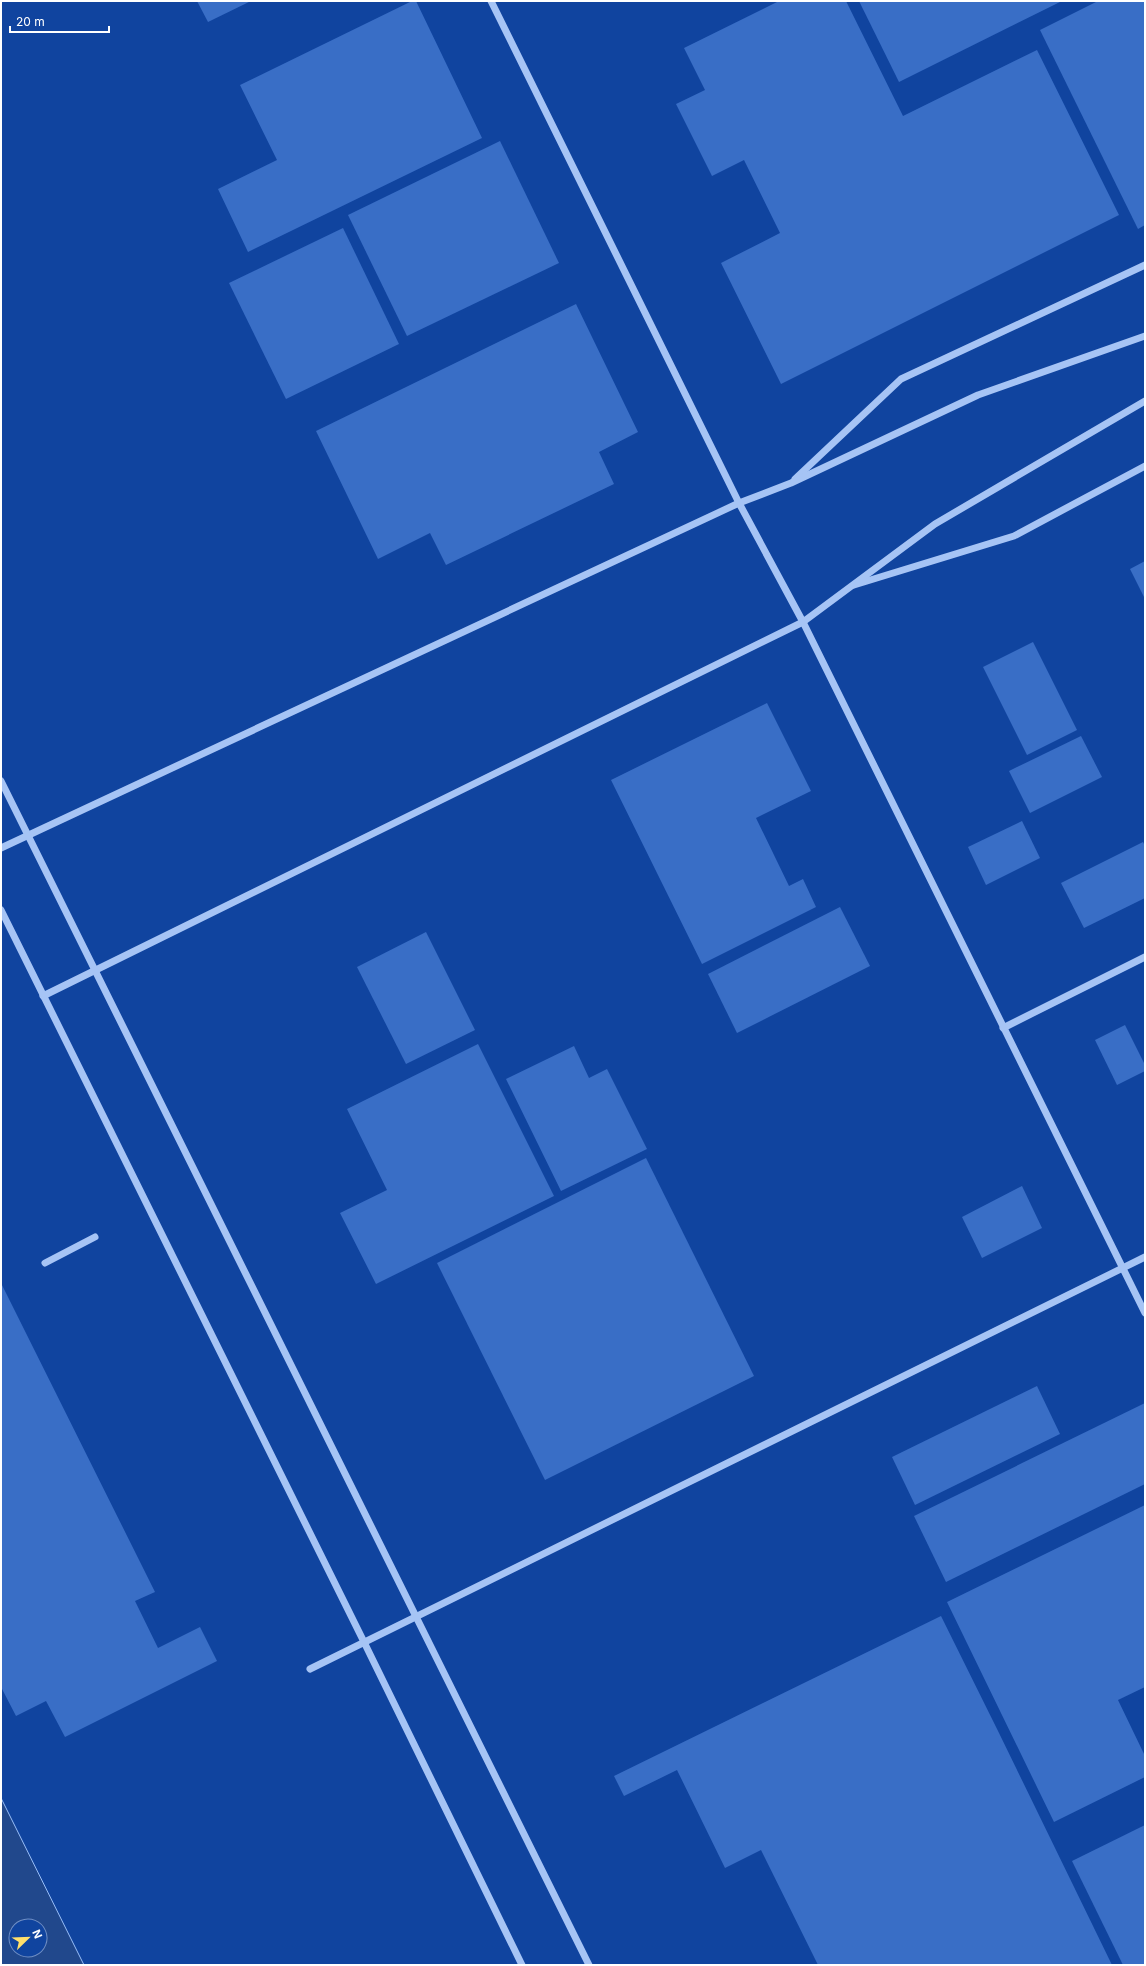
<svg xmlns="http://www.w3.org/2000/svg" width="1146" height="1966" viewBox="0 0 1146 1966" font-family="Inter,sans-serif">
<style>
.water{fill:#21488c;stroke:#98bef9;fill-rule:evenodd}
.building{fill:#396ec6}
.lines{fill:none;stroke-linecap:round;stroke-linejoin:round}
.minor{stroke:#a6c4f5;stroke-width:7}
</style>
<rect width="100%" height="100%" fill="#10449f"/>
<path class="water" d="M1,1798L84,1965H1ZM16,1926H40V1950H16Z"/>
<g class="building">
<path d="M197,1H251L208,22Z"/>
<path d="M412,1H416L482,138L248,252L218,189L277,160L240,85Z"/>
<path d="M779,1H846L903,116L1037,50L1119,215L781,384L721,263L780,233L744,160L712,176L676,104L705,90L684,48Z"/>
<path d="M859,1H1062L899,82Z"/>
<path d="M1098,1H1145V225L1138,229L1040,30Z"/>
<path d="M500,141L559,263L407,336L348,215Z"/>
<path d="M343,228L399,344L286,399L229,283Z"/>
<path d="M576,304L638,432L599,452L614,484L446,565L430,533L378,559L316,431Z"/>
<path d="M1145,561V599L1130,569Z"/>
<path d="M1033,642L1077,730L1027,755L983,667Z"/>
<path d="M767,703L811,791L756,818L789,886L803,879L816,907L702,964L611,780Z"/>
<path d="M1081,736L1102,777L1030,813L1009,771Z"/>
<path d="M1022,821L1040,858L986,885L968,847Z"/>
<path d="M1143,842L1145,846V898L1084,928L1061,883Z"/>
<path d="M840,907L870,966L737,1033L708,974Z"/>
<path d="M426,932L475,1030L406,1064L357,967Z"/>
<path d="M1125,1025L1145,1065V1071L1117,1085L1095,1040Z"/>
<path d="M478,1044L554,1196L376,1284L340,1213L387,1190L347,1109Z"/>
<path d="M574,1046L589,1078L607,1069L647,1149L561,1191L506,1079Z"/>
<path d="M646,1158L754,1376L545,1480L437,1263Z"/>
<path d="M1022,1186L1042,1228L982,1258L962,1217Z"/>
<path d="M1,1283L155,1592L135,1601L158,1648L200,1627L217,1661L65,1737L46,1701L16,1716L1,1687Z"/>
<path d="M1037,1386L1060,1434L915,1505L892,1457Z"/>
<path d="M1145,1403V1484L946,1582L914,1516Z"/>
<path d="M1145,1505V1687L1118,1700L1145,1756V1777L1054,1822L947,1602Z"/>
<path d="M941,1616L999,1733L1112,1965H818L761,1850L725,1868L677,1770L624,1796L614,1776Z"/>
<path d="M1145,1825V1965H1123L1072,1861Z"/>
</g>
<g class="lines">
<g class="minor">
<path d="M491,1L739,503L803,622L1145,1313"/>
<path d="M795,479L901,379L1145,265"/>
<path d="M854,585L1014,536L1145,466"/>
<path d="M1,781L589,1965"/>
<path d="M1,848L739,503L791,483L978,395L1145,336"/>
<path d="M1,910L364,1642L522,1965"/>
<path d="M43,996L803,622L935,524L1145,401"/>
<path d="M1003,1028L1145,957"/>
<path d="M45,1263L95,1237"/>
<path d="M310,1669L1145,1257"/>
</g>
</g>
<rect width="1146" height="1966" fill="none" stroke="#ffffff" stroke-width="4"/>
<g transform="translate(28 1938) rotate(67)"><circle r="19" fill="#10449f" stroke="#708fc5"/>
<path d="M0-3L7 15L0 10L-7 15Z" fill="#ffdf6b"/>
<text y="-6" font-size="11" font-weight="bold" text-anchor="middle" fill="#ffffff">N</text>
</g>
<path d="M10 26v6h99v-6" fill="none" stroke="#ffffff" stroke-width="2"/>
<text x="16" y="26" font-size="12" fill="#ffffff" stroke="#10449f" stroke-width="3" paint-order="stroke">20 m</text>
</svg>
